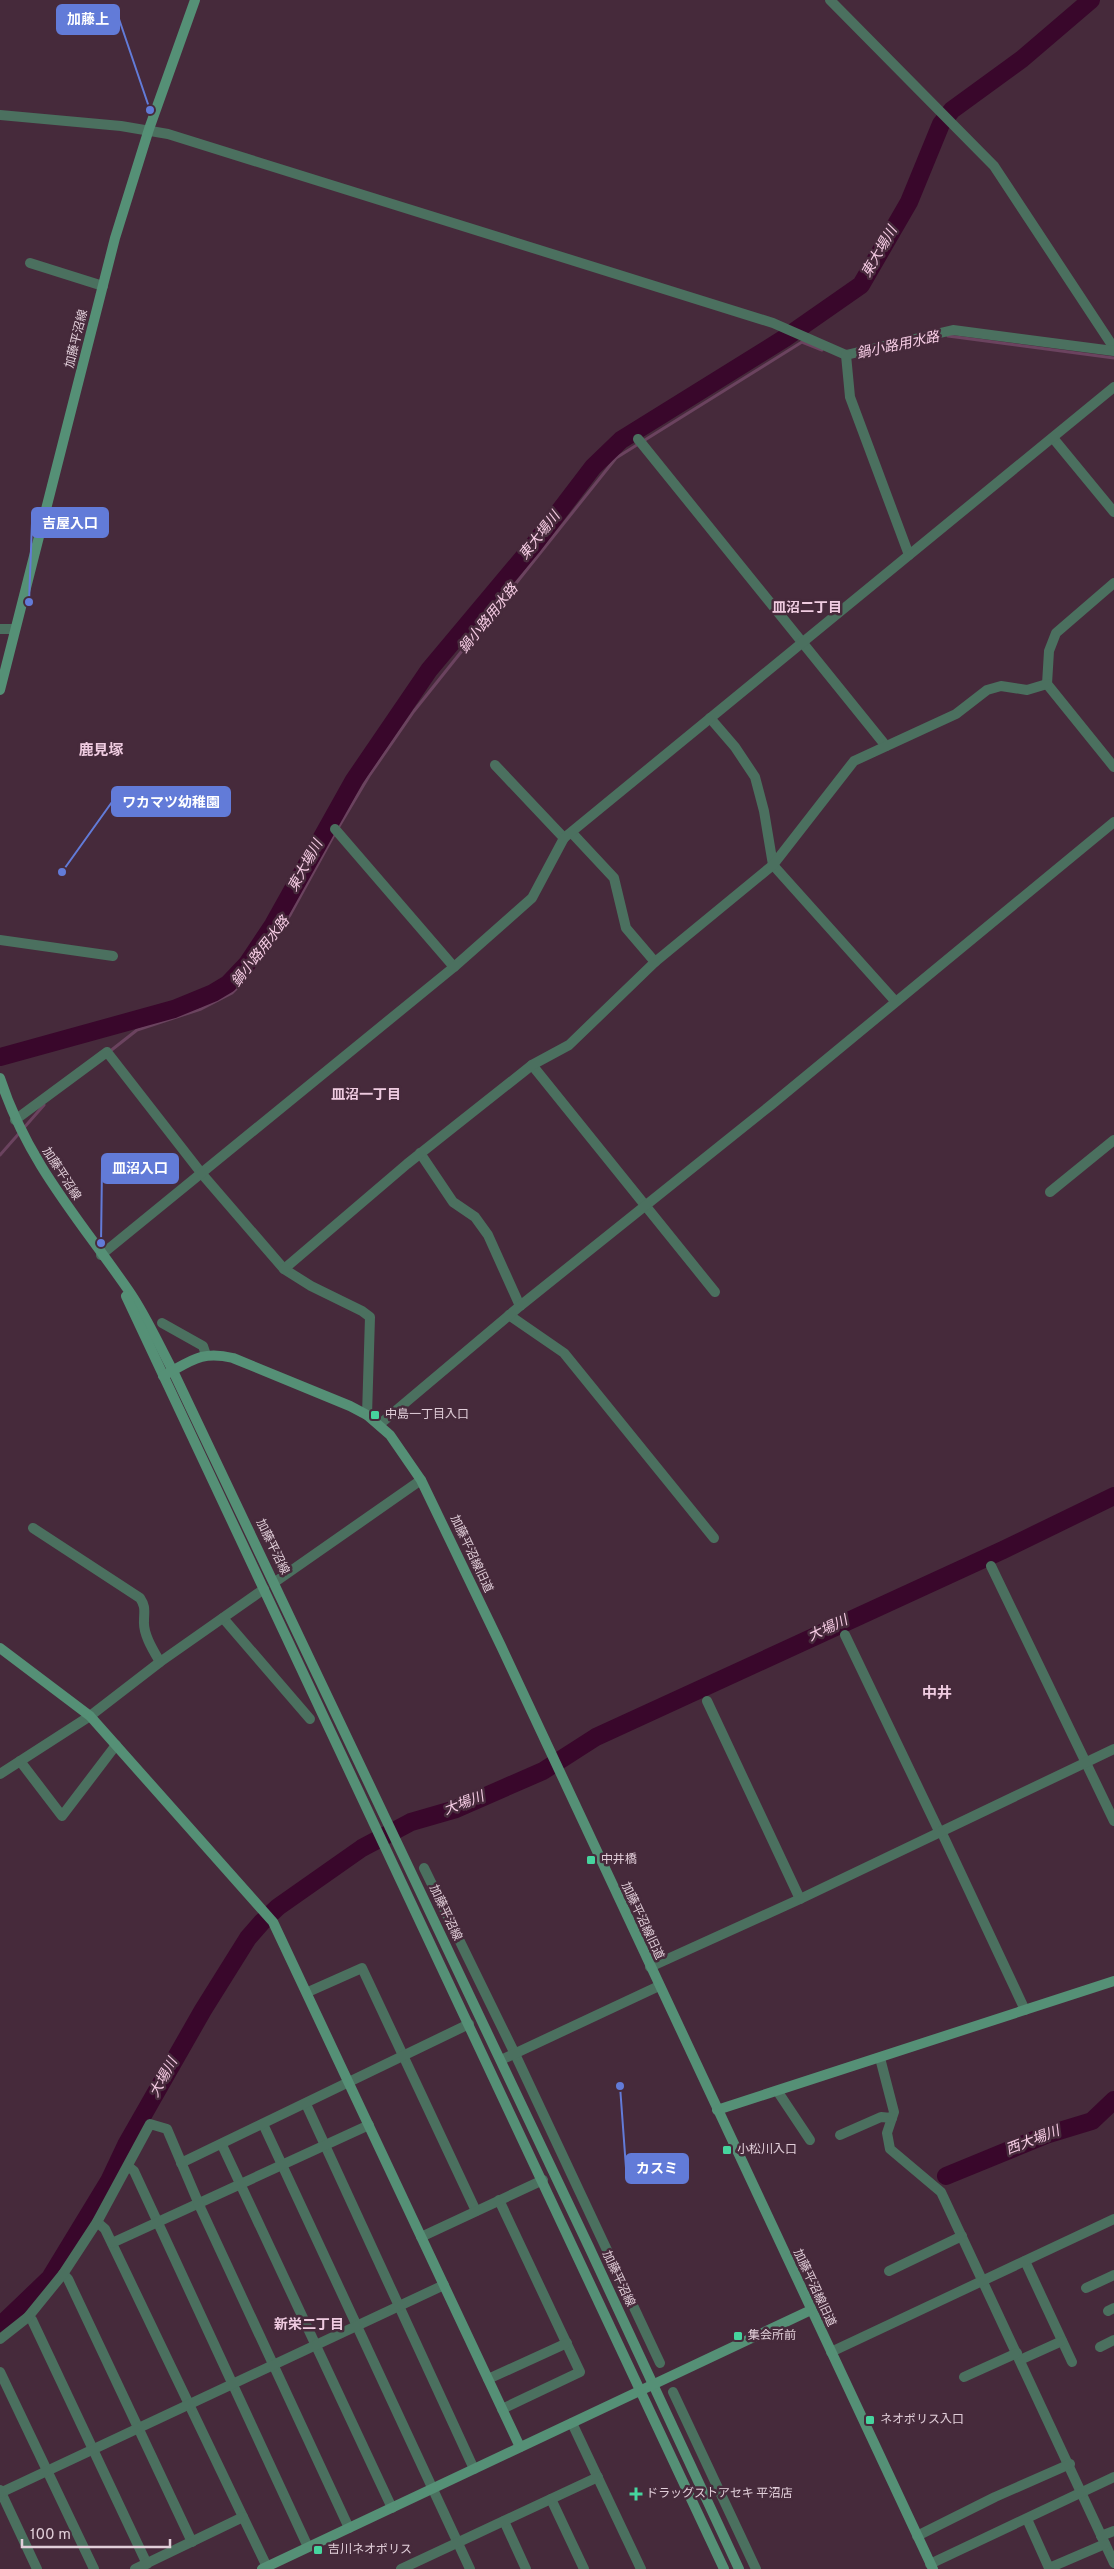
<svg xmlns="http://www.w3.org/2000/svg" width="1114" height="2569" viewBox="0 0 1114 2569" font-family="Overpass,'Noto Sans JP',sans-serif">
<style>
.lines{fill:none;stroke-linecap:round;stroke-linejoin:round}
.stream{stroke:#6b435f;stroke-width:3}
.river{stroke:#39072b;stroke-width:18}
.street{stroke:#4b705f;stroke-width:10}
.secondary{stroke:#559076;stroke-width:10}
.poi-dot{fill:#46d49e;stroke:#462a3b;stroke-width:2}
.labels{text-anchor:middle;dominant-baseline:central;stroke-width:5;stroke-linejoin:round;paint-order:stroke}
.street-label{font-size:12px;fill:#e1ced9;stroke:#462a3b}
.poi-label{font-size:12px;fill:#e1ced9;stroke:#462a3b;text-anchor:start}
.water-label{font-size:14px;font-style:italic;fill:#f6cce4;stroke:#462a3b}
.neighbourhood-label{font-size:14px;font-weight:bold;fill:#efcbe0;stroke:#462a3b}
.quarter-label{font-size:15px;font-weight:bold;fill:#efcbe0;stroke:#462a3b}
.leader{fill:none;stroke:#627bd8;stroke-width:2}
.callout-dot{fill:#627bd8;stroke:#462a3b;stroke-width:2}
.callout{fill:#627bd8;stroke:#627bd8;stroke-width:2}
.callout-label{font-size:14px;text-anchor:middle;font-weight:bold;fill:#fff}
</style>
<rect width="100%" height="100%" fill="#462a3b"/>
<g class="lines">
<g class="stream">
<path d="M948,336L1114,358"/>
<path d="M338,828L369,776L414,711L616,458L802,342L822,350"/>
<path d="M109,1052L137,1030L201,1009L232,993L239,986L290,915L335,833"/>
<path d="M0,1155L44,1105"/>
</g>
<g class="river">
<path d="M0,1057L174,1009L213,993L228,984L247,964L273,925L354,780L429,670L532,547L593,467L621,440L785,338L861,285L909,202L941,124L952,110L1022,59L1091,0"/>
<path d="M946,2176L1046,2135L1092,2121L1114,2100"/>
<path d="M0,2326L50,2278L109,2181L126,2145L203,2010L248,1938L262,1922L278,1907L362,1848L411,1822L456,1809L543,1771L596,1737L1003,1550L1114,1496"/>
</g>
<g class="street">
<path d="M830,0L994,166L1114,348"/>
<path d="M0,115L121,126L168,134L773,323L846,355L953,330L1114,351"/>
<path d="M30,263L103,286"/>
<path d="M846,355L850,397L909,555"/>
<path d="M1053,438L1114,512"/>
<path d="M638,439L886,746"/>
<path d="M1114,583L1056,633L1049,651L1047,684L1114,767"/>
<path d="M0,629H15"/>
<path d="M710,718L735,747L755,777L764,811L773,865L895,1001"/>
<path d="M495,765L564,838"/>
<path d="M335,829L454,967"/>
<path d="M572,833L614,878L626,928L655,962"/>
<path d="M0,940L113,956"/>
<path d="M532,1065L715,1292"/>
<path d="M15,1120L107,1052L202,1174L284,1269L311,1286L362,1311L370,1317L367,1415"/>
<path d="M420,1153L453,1202L475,1217L488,1235L520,1306"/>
<path d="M1050,1192L1114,1140"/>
<path d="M101,1255L454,967L532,898L564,838L1114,387"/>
<path d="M284,1269L407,1164L532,1065L569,1045L655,962L773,865L854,761L956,714L987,690L1001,686L1027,690L1047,684"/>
<path d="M509,1315L564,1353L714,1538"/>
<path d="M162,1323L203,1346L206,1355"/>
<path d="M380,1424L520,1306L771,1105L1114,822"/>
<path d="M33,1528L140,1598C146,1607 144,1611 144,1621C143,1634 153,1650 160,1662"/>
<path d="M991,1566L1114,1821"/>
<path d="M275,1582L421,1480"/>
<path d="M223,1618L310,1719"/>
<path d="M845,1635L939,1831"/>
<path d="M707,1701L800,1899"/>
<path d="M20,1761L62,1816L116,1745"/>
<path d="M0,1774L90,1716L160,1662L264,1589"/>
<path d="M941,1831L1025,2010"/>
<path d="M424,1868L515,2054L660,2363"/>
<path d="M650,1967L800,1899L1114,1749"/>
<path d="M308,1992L362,1968L476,2211"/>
<path d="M880,2058L894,2112L887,2133L890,2149L941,2192L1114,2563"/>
<path d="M501,2060L659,1986"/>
<path d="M778,2092L810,2140"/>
<path d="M306,2104L474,2469"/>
<path d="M263,2124L470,2569"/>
<path d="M840,2135L881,2117L892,2118"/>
<path d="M222,2145L392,2508"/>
<path d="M181,2163L469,2024"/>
<path d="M128,2166L134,2171L308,2547"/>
<path d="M499,2200L580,2372L502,2409"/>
<path d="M97,2222L105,2229L268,2569"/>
<path d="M421,2237L543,2180"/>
<path d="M112,2243L369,2125"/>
<path d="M1025,2261L1072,2362"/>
<path d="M889,2271L962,2236"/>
<path d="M63,2274L68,2279L192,2542"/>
<path d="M1086,2288L1114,2275"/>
<path d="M1108,2311L1114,2308"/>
<path d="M28,2317L32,2320L147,2564"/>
<path d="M0,2339L28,2317L63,2274L97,2222L150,2124L167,2129L201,2209L349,2528"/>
<path d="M1100,2347L1114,2340"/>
<path d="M831,2352L1114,2219"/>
<path d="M1020,2360L1062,2341"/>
<path d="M0,2372L94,2569"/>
<path d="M964,2377L1017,2353"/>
<path d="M488,2379L567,2343"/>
<path d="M673,2392L756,2569"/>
<path d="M572,2423L641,2569"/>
<path d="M0,2490L37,2569"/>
<path d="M0,2493L444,2285"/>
<path d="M551,2499L584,2569"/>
<path d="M1027,2519L1049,2568L1105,2544"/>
<path d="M504,2521L526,2569"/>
<path d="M917,2536L995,2497L1070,2464"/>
<path d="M1101,2536L1114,2531"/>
<path d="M930,2564L1114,2477"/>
<path d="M135,2569L243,2517"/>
<path d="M401,2569L598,2477"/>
</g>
<g class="secondary">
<path d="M0,690L115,238L149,129L195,0"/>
<path d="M0,1078C28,1164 81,1221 131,1294C147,1318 159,1345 173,1371L589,2247L739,2569"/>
<path d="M126,1296L724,2569"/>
<path d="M163,1376C191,1361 201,1350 233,1358L350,1406L367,1415L390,1435L421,1480L501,1646L933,2569"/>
<path d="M0,1648L90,1716L273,1922L520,2447"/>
<path d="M717,2110L1114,1981"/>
<path d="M262,2569L811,2310"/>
</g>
</g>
<g class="poi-dot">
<rect x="370" y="1410" width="10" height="10" rx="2.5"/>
<rect x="586" y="1855" width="10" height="10" rx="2.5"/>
<rect x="722" y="2145" width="10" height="10" rx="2.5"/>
<rect x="733" y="2331" width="10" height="10" rx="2.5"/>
<rect x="865" y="2415" width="10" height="10" rx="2.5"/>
<path d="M633.5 2486.5h5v5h5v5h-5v5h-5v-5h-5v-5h5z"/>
<rect x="313" y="2545" width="10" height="10" rx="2.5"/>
</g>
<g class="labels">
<g class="street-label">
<text transform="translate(77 339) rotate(-76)">加藤平沼線</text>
<text transform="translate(61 1174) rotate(57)">加藤平沼線</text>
<text transform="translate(272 1547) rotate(64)">加藤平沼線</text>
<text transform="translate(471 1554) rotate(65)">加藤平沼線旧道</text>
<text transform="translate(445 1913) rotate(65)">加藤平沼線</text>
<text transform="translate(642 1921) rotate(65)">加藤平沼線旧道</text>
<text transform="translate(618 2279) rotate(65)">加藤平沼線</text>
<text transform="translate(814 2288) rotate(65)">加藤平沼線旧道</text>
</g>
<g class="poi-label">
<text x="385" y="1415">中島一丁目入口</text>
<text x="601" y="1860">中井橋</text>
<text x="737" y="2150">小松川入口</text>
<text x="748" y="2336">集会所前</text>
<text x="880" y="2420">ネオポリス入口</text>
<text x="646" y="2494">ドラッグストアセキ 平沼店</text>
<text x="328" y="2550">吉川ネオポリス</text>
</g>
<g class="water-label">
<text transform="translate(880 252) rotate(-60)">東大場川</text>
<text transform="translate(898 346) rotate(-12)">鍋小路用水路</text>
<text transform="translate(540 536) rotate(-52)">東大場川</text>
<text transform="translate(489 619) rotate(-51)">鍋小路用水路</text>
<text transform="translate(306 866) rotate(-61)">東大場川</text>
<text transform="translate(261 952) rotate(-52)">鍋小路用水路</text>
<text transform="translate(828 1629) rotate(-25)">大場川</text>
<text transform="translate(464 1804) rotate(-21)">大場川</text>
<text transform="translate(164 2078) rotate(-61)">大場川</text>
<text transform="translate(1033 2141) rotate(-21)">西大場川</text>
</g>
<g class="neighbourhood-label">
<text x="807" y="608">皿沼二丁目</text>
<text x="366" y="1095">皿沼一丁目</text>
<text x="309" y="2325">新栄二丁目</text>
</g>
<g class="quarter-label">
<text x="101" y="751">鹿見塚</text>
<text x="937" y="1694">中井</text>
</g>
</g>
<path class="leader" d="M150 110L119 19M29 602L32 523M62 872L112 802M101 1243L102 1168M620 2086L626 2168"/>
<g class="callout-dot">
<circle cx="150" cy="110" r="5"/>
<circle cx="29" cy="602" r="5"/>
<circle cx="62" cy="872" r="5"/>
<circle cx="101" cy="1243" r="5"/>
<circle cx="620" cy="2086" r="5"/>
</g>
<g class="callout">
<rect x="57" y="5" width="62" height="29" rx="5"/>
<rect x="32" y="508" width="76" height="29" rx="5"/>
<rect x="112" y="787" width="118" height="29" rx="5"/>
<rect x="102" y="1154" width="76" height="29" rx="5"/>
<rect x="626" y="2154" width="62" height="29" rx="5"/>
</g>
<g class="callout-label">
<text x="88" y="24">加藤上</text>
<text x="70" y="528">吉屋入口</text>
<text x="171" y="807">ワカマツ幼稚園</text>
<text x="140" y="1173">皿沼入口</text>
<text x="657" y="2173">カスミ</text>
</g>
<path d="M22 2539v8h148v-8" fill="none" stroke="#e1ced9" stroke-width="2.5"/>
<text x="30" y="2539" font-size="15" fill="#e1ced9" stroke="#462a3b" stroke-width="4" paint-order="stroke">100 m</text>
</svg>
